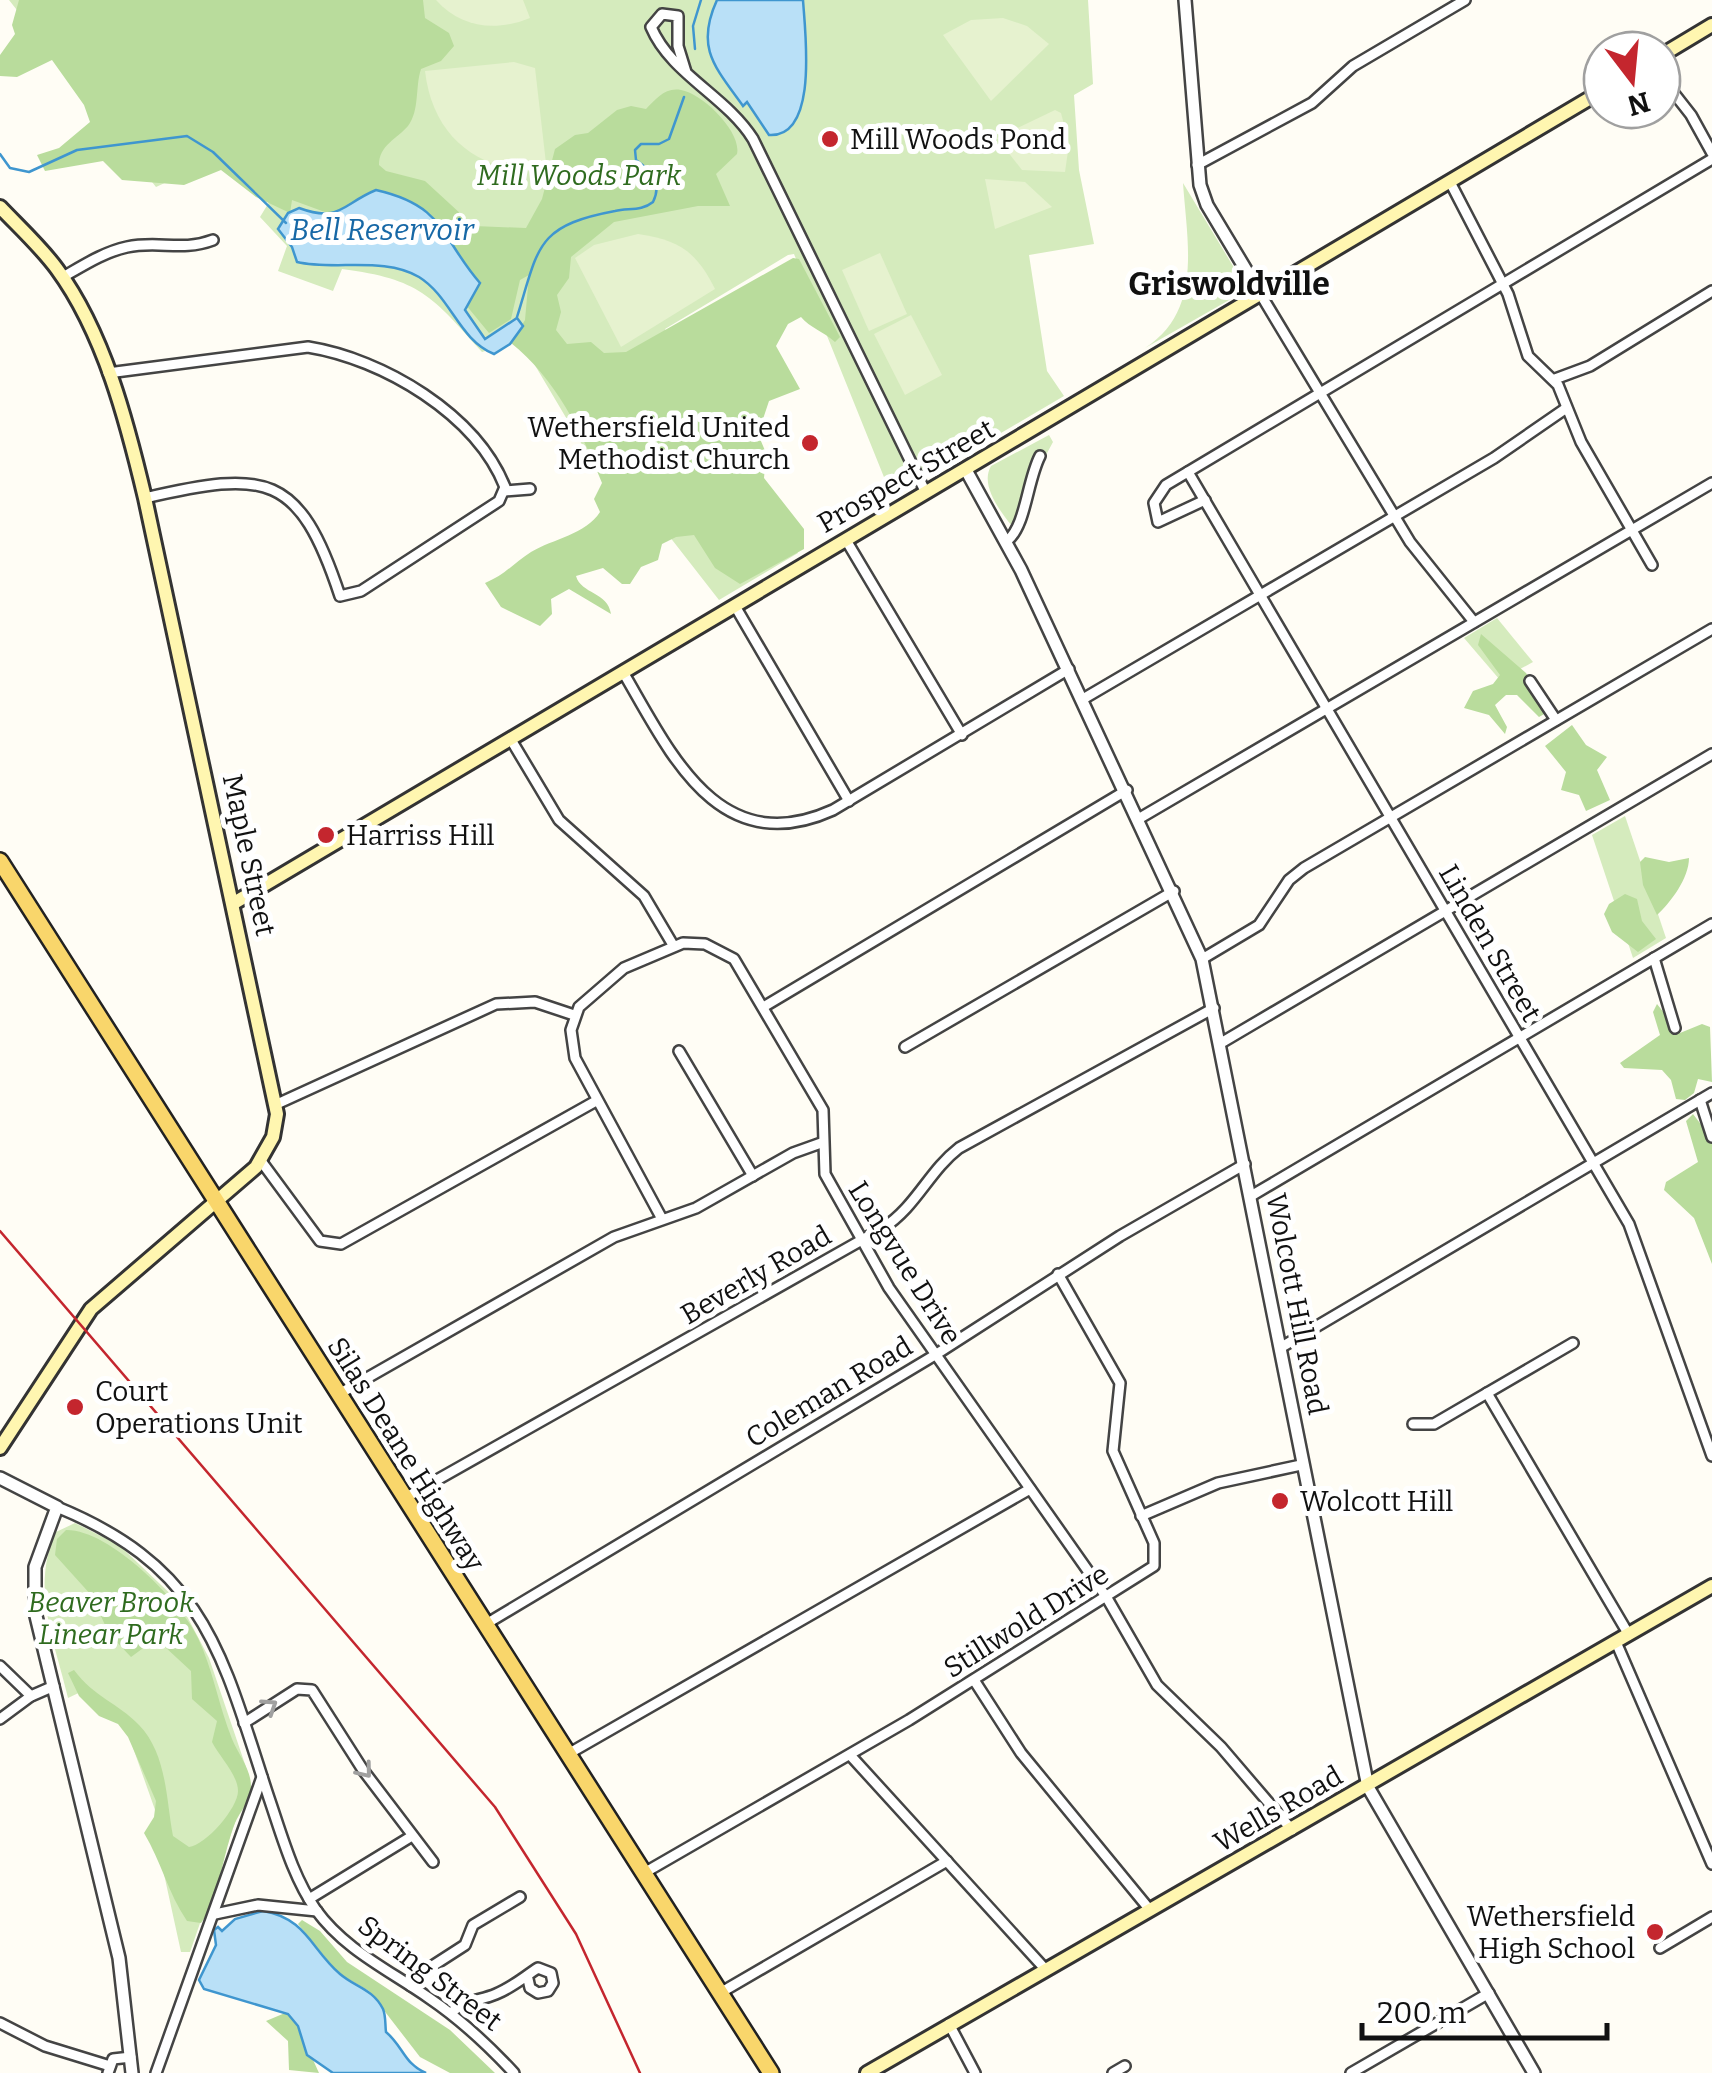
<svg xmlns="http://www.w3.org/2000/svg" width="1712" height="2073" viewBox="0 0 1712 2073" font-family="Bitter,serif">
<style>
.green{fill:#d5ebbd}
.forest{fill:#b9dc9c}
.pitch{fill:#e6f2cf}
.water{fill:#b9e0f7;stroke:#3f96cf;stroke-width:2.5}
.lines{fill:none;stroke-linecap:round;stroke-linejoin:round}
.stream{stroke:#3f96cf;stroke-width:2.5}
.minor-casing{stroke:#444;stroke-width:14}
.tertiary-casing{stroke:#444;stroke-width:16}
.secondary-casing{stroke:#333;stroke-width:18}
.primary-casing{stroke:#222;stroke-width:20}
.minor{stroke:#fff;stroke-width:9}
.tertiary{stroke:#fff;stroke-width:11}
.secondary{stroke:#fff6b0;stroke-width:12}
.primary{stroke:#f9d66b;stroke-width:15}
.rail{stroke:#c4262e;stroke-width:2.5}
.oneway{stroke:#a0a0a0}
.poi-dot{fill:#c4262e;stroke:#fff;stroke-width:4}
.labels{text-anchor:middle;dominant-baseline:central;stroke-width:10;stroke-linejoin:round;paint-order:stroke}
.poi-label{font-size:28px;fill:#111;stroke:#fff;text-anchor:start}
.park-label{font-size:28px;font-style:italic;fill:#2f6b1f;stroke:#fff}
.street-label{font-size:28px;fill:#111;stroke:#fff}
.water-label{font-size:30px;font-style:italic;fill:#1768a6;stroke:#fff}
.quarter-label{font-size:32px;font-weight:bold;fill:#111;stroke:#fff}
</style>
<rect width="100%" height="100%" fill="#fffdf5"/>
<g class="green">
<path d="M9,0H1088L1093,84L1074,95L1079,170L1094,244L1029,255L1047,371L1064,396L892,497L794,254L788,255L665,329L798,553L719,600L634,491L616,502L520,340L482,352C432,296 420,279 342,269L333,291L278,271L287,246L260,217L279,186L225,155L156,187Z"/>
<path d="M1183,183L1239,276L1242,289L1238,295L1145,348C1203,311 1187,242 1183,183Z"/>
<path d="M1049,435L1053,442L1046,455L1039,453L1035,458L1018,521L1012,526C999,510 980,485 991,466Z"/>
<path d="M1497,618L1533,662L1500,680L1464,638Z"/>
<path d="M1625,816L1666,938L1633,958L1592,835Z"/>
<path d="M75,1523L119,1545L180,1603L209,1658L250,1779L190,1952H181L157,1842L165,1838L120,1711L89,1688L68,1698C55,1642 30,1588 56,1532Z"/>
</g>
<g class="forest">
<path d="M19,0H423L425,18L449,33L454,46L441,61L421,69C415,87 420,110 408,126C397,139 379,145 379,165L386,171L425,181L474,226L526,228L542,199L555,149L575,135L588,133L617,110L631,106L646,109C656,99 665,87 681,90C702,93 742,132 737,154L716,174L730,206H698L614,222L571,257L569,278L557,295L561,312L556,330L567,344L591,342L604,353L626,352L793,258L799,259L840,337L835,342C823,331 810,328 801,317L788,324L776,346L800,389L769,401L758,434L766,453L764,478L804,529V549L740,584L715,568L694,535L676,537L662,544L658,560L641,567L630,584H622L603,568L576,576C581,594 608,592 611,614L569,589L551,599L552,614L540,626L501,607L485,583C505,575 515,562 531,552C553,539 586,534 600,512L594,499L602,483C582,432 555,378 511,343L525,320L529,275L520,280L511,319L489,333L373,192L347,211L333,215L292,200L290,213L256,197L221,170L184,185L122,180L103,161L45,171L37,155L59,148L90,122L84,105L52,60L17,77L0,76V55L15,34L12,25Z"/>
<path d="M1481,634L1526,673L1551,710L1539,717L1517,695H1506L1495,705L1507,727L1505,734L1489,715L1464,708L1473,691L1493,684L1500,675L1478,645Z"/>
<path d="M1572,725L1586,745L1607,757L1597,770L1610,800L1586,811L1579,795L1561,790L1566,772L1545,746Z"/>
<path d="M1645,857L1669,862L1689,858C1689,878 1671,902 1657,915L1643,885L1640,862Z"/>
<path d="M1625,894L1637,899L1642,921L1656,939L1638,952L1612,932L1604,914L1609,904Z"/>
<path d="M1657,1004L1680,1033L1702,1024L1710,1027L1712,1082L1698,1079L1694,1093L1685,1100L1676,1099L1671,1080L1662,1070L1624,1068L1620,1063L1660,1035L1653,1012Z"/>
<path d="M1693,1114L1712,1139V1264L1694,1218L1664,1190L1666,1182L1698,1162L1686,1121Z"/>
<path d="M66,1530C109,1529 181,1601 198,1638C213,1670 219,1707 232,1739C239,1756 252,1770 251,1789C250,1802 240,1811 235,1823C224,1850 217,1904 201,1923L187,1921C168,1893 161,1861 144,1833L154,1817L156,1801L128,1737L118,1724L99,1716L79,1696L68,1673L74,1670C94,1697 118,1703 139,1725C167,1754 166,1799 173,1836L189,1847C206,1845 238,1808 238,1791C238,1775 219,1756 212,1742L217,1721L192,1699L191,1671L164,1646H146L131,1657L109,1634L92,1596L55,1555L57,1539Z"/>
<path d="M302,1920L320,1931L347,1962L450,2030L495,2073H450L420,2057L369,1991L338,1973L298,1924Z"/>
<path d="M285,2013L295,2020L319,2073L289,2070L288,2041L266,2021Z"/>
</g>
<g class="pitch">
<path d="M436,0H523L530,18C496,32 461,28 436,0Z"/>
<path d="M1003,18L1027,26L1049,44L991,101L943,35L971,20Z"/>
<path d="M514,62L535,68L547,172C480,173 433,139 425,71Z"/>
<path d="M1055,110L1061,113L1069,144L1065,172L1022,170L997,138Z"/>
<path d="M985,179L1025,182L1052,207L995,229Z"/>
<path d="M638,234C679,240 696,251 715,289L621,347L575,258L594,245Z"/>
<path d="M880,253L907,314L869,331L842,270Z"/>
<path d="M911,315L942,375L905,395L874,334Z"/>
</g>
<g class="water">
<path d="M717,0H803C805,32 819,138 769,135L747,102L743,106C715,67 695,48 717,0Z"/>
<path d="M376,190C446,206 440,237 480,283L465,310L485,339L517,318L523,326L510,344L494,354C459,340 451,297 419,277C384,256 334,271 297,262L292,247L278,229L288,213L299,208C340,223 342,204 376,190Z"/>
<path d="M263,1911C306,1918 311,1949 340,1974C355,1987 373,1989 383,2009C386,2016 385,2025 386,2032C403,2046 404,2064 426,2073H333L307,2055L298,2026L288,2014L204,1989L199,1980L216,1945L214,1930L218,1927L222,1931L235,1919Z"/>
</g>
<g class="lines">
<g class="stream">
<path d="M695,49L693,26L701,0"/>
<path d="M0,154L10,168L29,172L77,150L187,136L213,152L286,223"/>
<path d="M517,317C539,247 535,226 615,211C629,208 642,211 653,202C663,182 650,170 636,160L635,150L641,144H659L669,139L684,97"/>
</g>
<defs>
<g id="minor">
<path d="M686,72L678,46V16L662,14L651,27C671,74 726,96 753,139L926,493"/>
<path d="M1662,78L1691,115L1712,153"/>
<path d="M1197,165L1312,103L1353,66L1465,0"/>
<path d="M1450,182L1508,294L1528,356L1558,385L1581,442L1652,565"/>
<path d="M63,277C84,265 104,252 127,247C159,240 181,252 213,240"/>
<path d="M1261,295L1410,542L1474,622"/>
<path d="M108,373L308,347C383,359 476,414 505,487L499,501L361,591L340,596C299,472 266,470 145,498"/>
<path d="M1555,379L1590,366L1712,291"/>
<path d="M1188,472L1629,1224L1712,1456"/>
<path d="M505,491L530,489"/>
<path d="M1205,500L1158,522L1154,503L1166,485L1712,159"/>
<path d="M846,540L962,735"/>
<path d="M1007,541C1026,526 1027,481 1040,456"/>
<path d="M735,606L849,801"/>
<path d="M623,672C670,752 718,862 833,810L1069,669"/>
<path d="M1530,681L1556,720"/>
<path d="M1083,699L1494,458L1565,409"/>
<path d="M510,738L559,820L644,896L673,945"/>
<path d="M1140,818L1712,483"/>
<path d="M1654,958L1675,1028"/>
<path d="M1202,959L1259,925L1289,880L1304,868L1712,629"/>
<path d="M765,1006L1127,790"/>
<path d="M1221,1043L1712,754"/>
<path d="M905,1047L1174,891"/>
<path d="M679,1051L753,1176"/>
<path d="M1700,1100L1712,1137"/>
<path d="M277,1104L496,1004L535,1002L574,1015"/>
<path d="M261,1161L320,1241L341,1244L596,1101"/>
<path d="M1251,1196L1712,924"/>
<path d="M662,1219L575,1058L571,1030L579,1007L624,968L683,943L705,944L734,959L823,1110L825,1174L889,1288L1107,1598L1157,1685L1221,1747L1292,1830"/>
<path d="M1280,1348L1712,1093"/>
<path d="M1487,1393L1629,1635"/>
<path d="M339,1394L614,1237L696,1208L793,1153L821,1143"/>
<path d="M1413,1424H1434L1573,1343"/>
<path d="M405,1498L883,1228C916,1207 929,1171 959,1148L1214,1008"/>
<path d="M57,1507C208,1569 222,1656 269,1798C282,1836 293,1877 316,1910C345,1950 389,1970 429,1998C460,2019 488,2045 514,2073"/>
<path d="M1141,1516L1218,1483L1301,1465"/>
<path d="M486,1624L935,1355L1120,1236L1245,1164"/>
<path d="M1616,1642L1712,1864"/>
<path d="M0,1666L31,1696"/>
<path d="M974,1680L1021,1753L1150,1910"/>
<path d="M0,1719L31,1696L54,1686"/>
<path d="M244,1723L297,1689L312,1690L363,1770L433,1862"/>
<path d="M568,1754L1030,1489"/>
<path d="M850,1755L1046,1970"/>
<path d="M644,1873L909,1720L1154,1566V1543L1113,1451L1120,1383L1058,1274"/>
<path d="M309,1899L412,1836"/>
<path d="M215,1914L258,1905L317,1911"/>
<path d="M1660,1948L1712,1917"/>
<path d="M411,1986L420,1974L465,1945L473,1925L520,1897"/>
<path d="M720,1993L947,1861"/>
<path d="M451,2013C464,2000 480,2001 496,1994C513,1987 524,1977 538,1968L551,1973L553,1983L548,1991L538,1993L530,1988L528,1979"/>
<path d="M0,2023L45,2046L110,2066"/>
<path d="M949,2024L975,2073"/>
<path d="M108,2073L113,2059L131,2057"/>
<path d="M156,2073L262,1777"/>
<path d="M1113,2073L1125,2066"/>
<path d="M1351,2073L1489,1993"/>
</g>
<g id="tertiary">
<path d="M1185,0L1200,185L1207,205L1261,295"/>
<path d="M966,470L1021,570L1202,959L1368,1787L1534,2073"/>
<path d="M0,1478L57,1507L35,1567V1612L119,1958L132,2073"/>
</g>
<g id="secondary">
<path d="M1662,55L1712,25"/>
<path d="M0,207C19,227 41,247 57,269C104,333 127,422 145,498L277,1114L273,1137L256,1167L91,1309L0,1448"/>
<path d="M234,903L1602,91"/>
<path d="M867,2073L1712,1586"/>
</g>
<path id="primary" d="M0,861L771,2073"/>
</defs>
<use href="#minor" class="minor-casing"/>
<use href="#tertiary" class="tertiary-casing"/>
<use href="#secondary" class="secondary-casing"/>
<use href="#primary" class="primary-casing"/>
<use href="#minor" class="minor"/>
<use href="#tertiary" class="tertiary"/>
<use href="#secondary" class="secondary"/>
<use href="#primary" class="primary"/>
<path class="rail" d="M0,1231L495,1807L576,1934L640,2073"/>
</g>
<defs><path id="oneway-chevron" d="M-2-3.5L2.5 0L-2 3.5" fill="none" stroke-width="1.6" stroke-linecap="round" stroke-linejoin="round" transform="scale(2.5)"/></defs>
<g class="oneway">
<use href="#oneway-chevron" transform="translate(270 1706) rotate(-33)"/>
<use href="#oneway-chevron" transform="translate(365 1771) rotate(51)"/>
</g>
<g class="poi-dot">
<circle cx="830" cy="139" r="10"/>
<circle cx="810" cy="443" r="10"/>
<circle cx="326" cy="835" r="10"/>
<circle cx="75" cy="1407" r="10"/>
<circle cx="1280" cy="1501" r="10"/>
<circle cx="1655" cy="1932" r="10"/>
</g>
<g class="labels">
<g class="poi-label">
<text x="850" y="139">Mill Woods Pond</text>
<text x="790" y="427" text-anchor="end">Wethersfield United<tspan x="790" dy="32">Methodist Church</tspan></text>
<text x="346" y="835">Harriss Hill</text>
<text x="95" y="1391">Court<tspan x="95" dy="32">Operations Unit</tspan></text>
<text x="1300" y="1501">Wolcott Hill</text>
<text x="1635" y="1916" text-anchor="end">Wethersfield<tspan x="1635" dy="32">High School</tspan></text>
</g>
<g class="park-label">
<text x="579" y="175">Mill Woods Park</text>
<text x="111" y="1602">Beaver Brook<tspan x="111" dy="32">Linear Park</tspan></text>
</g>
<g class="street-label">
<text transform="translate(906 476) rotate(-30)">Prospect Street</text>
<text transform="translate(249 855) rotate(78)">Maple Street</text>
<text transform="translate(1490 943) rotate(60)">Linden Street</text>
<text transform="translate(905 1263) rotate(58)">Longvue Drive</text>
<text transform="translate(756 1275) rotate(-30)">Beverly Road</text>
<text transform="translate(1297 1304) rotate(79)">Wolcott Hill Road</text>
<text transform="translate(829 1392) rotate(-31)">Coleman Road</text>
<text transform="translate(406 1454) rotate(58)">Silas Deane Highway</text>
<text transform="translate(1026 1621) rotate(-32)">Stillwold Drive</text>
<text transform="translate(1278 1809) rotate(-30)">Wells Road</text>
<text transform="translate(430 1973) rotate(37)">Spring Street</text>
</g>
<g class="water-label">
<text x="382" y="230">Bell Reservoir</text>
</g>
<g class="quarter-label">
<text x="1229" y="284">Griswoldville</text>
</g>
</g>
<g transform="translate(1632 80) rotate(164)"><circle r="48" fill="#ffffff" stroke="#a0a0a0" stroke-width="2.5"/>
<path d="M0-8L18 38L0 25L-18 38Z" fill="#c4262e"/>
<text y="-15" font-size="28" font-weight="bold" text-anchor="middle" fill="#111111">N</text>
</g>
<path d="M1362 2023v15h245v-15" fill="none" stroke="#111111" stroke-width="5"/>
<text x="1377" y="2023" font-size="30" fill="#111111" stroke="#ffffff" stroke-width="8" paint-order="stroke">200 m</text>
</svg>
